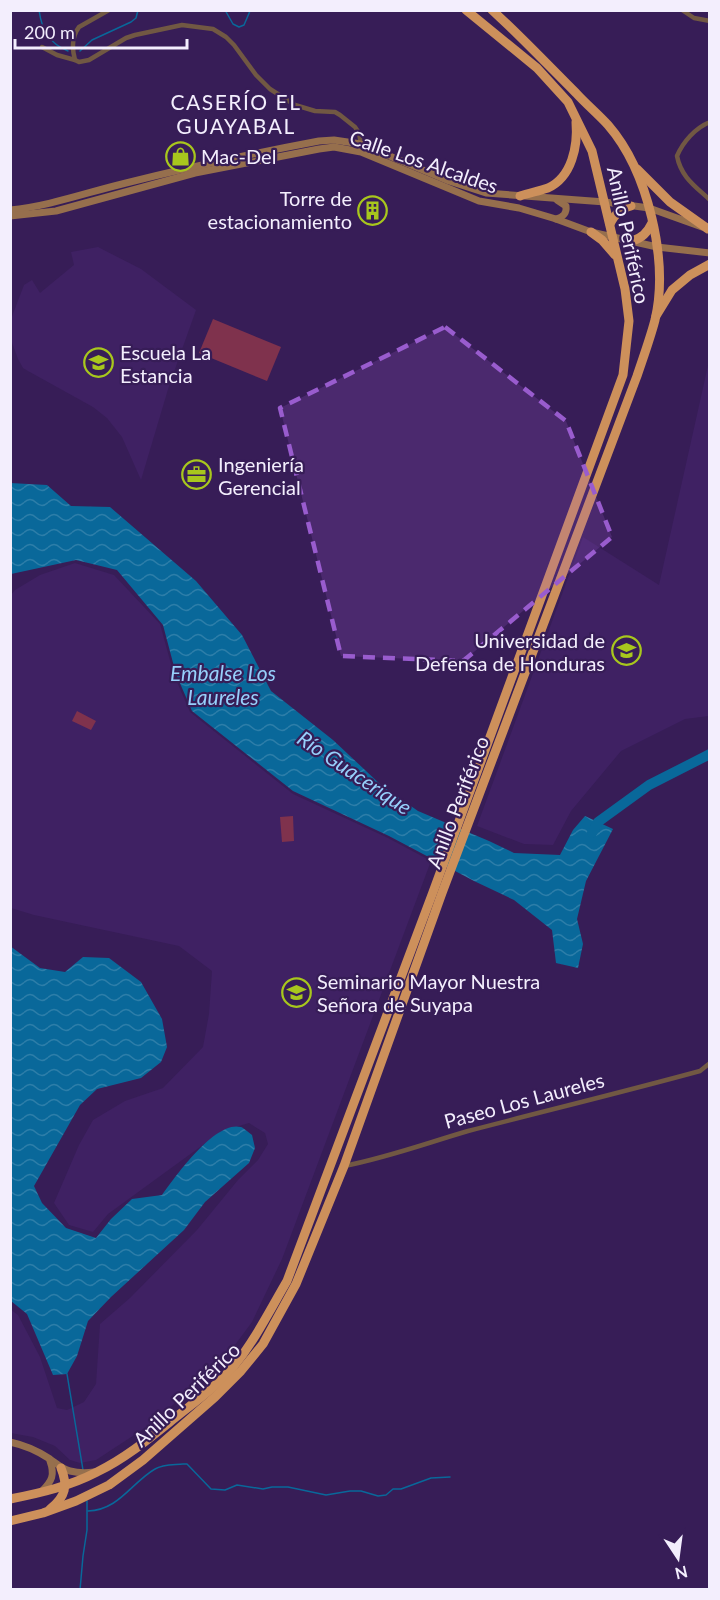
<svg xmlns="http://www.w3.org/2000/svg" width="720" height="1600" viewBox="0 0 720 1600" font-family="Lato,sans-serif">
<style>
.built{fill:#3f2163}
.green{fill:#7f324d}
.water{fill:url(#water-waves)}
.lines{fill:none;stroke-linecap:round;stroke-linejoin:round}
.stream{stroke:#09689a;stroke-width:1.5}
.river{stroke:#09689a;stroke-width:10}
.street{stroke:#715843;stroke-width:4.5}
.secondary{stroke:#966f4d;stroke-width:7}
.highway{stroke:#cd905b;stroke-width:9}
.marked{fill:#995cce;fill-opacity:0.2;stroke:#995cce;stroke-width:4.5;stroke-dasharray:12 8;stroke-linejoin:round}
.labels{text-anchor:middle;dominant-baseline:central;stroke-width:4.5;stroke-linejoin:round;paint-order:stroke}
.poi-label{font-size:20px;fill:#f3eefd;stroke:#371d57;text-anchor:start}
.street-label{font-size:20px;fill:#f3eefd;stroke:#371d57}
.neighbourhood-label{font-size:21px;letter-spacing:1.5px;fill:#f3eefd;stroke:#371d57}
.water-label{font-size:21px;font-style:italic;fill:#96d0fb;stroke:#371d57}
</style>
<defs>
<pattern id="water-waves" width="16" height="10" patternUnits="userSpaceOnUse" patternTransform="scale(1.5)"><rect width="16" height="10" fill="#09689a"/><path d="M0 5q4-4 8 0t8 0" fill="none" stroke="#2d7ea9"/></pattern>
</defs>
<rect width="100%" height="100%" fill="#371d57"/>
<g class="built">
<path d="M98,247L141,269L196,310L169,386L141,480L122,437L107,418L93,407L28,371L23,368L18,359L11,340V319L24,285L32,280L40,293L74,265L71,252Z"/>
<path d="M709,361V716L685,719L621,751L571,811L553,845L524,844L477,826L583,537L659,585Z"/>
<path d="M75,563L114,575L160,624L174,675L190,712L293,794L388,838L431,861L282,1259L252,1322L223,1361L151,1424L96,1460L80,1463L70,1460L55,1446L33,1437L11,1433L10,1309L18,1315L40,1357L57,1408L67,1410L84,1402L96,1384L100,1324L130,1298L197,1230L238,1180L258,1160L268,1144L265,1133L249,1123L222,1131L108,1214L93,1232L69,1225L54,1203L79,1145L93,1120L125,1101L163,1088L203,1047L209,1014L212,971L179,946L34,915L11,908V595L15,590L40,575Z"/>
</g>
<g class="green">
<path d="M213,319L281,347L267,381L199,353Z"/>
<path d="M77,711L96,721L91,730L72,721Z"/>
<path d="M293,816L294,841L282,842L280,817Z"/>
</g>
<g class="water">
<path d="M10,483L47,485L71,506L110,507L196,581L242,635L271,691L333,740L382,786L418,811L489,841L514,853L560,855L573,830L585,816L613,829L586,881L577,919L583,944L578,968L556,963L552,930L514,900L474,881L389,836L293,791L192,711L176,674L163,625L117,570L76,560L11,574Z"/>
<path d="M10,946L40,968L65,972L83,957L109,958L141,982L162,1019L167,1047L161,1062L141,1078L97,1089L80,1105L34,1186L42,1203L66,1228L96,1238L111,1219L132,1199L162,1195C175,1177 215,1120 241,1127C244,1128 249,1133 252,1135L255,1148L249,1163L205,1202L184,1230L111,1297L88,1321L77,1356L67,1374L53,1375L27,1314L11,1301Z"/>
</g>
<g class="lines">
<g class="stream">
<path d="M39,10C42,31 49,43 68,51"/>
<path d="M225,10L233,24L239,27L244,25L250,11L257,10"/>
<path d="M80,51L92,40L131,22L136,18L138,10"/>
<path d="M67,1374L83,1470"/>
<path d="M88,1511C119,1510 131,1483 155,1469C163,1464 174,1465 183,1464H187L211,1489L225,1490L237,1485L263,1489L272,1487H288L326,1495L350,1491H361L378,1496L386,1495L393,1489H401L431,1478L450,1477"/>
<path d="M80,1590L83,1556L87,1530V1501"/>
</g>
<path class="river" d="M592,833L598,822L649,785L710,754"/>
<g class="street">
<path d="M109,10L79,27C72,36 72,49 75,60L79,62L89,60L126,38L135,35L182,25L213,29L226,37L234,45L256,75L270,89L295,105L315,111L335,112L340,115L355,127L359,133L361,144"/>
<path d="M682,10L694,18L710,21"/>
<path d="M42,47L57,55L75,60"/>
<path d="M710,122C695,128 683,142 677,156C681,177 695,186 710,200"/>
<path d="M344,1166C386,1158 427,1143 468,1131C545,1111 623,1092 700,1071L710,1063"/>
</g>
<g class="secondary">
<path d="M10,210C50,206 88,192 126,183C190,167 255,153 319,141L334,140L361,144L449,181L486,193L605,202L649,208L702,227"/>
<path d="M10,216L56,211L195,173L319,149L334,147L361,152L479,201L519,208L556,219L591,232L657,247L710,253"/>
<path d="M556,219C563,217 567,214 566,206L557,200"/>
<path d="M10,1442C24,1445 38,1451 50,1459C57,1464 62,1469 70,1471C78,1473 86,1473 94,1472"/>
<path d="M42,1491C52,1481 55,1475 50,1461"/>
</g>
<g class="highway">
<path d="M637,169L670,202L708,229"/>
<path d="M520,196C529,193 539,191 548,188C572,177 578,146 576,122"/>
<path d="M610,224C615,214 620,209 631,206"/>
<path d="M591,232L602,240L615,255"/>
<path d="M632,241C642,238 647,233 652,223"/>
<path d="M656,316L672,290L690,275L710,264"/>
<path d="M10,1499C41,1493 70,1486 97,1472C126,1458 151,1437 176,1417C196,1401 217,1386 234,1366C255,1340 270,1310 287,1281L433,892L623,375L629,321L625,289L592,151L568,102L537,68L466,10"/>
<path d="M50,1509C66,1497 68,1485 61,1468"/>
<path d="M10,1521L43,1513L76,1501L109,1485L143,1460L215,1397L241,1371L263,1344L296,1284L344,1166L442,893L637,376C643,358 650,339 655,320C669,261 648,171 608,125C598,114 586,104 576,93C553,70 531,47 508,25L492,10"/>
</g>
</g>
<path class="marked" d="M445,327L566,421L612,537L463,661L341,656L280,408Z"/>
<defs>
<symbol id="shop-ring" viewBox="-11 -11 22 22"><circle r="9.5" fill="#371d57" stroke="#a8c71d" stroke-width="1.5"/><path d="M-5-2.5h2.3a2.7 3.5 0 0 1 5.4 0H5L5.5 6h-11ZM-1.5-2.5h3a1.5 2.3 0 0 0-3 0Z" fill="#a8c71d"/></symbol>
<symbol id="building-ring" viewBox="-11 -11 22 22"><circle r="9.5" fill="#371d57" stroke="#a8c71d" stroke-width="1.5"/><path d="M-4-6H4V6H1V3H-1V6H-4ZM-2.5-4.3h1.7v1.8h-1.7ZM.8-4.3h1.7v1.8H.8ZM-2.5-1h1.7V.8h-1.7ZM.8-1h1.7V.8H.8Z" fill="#a8c71d"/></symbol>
<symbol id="school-ring" viewBox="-11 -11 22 22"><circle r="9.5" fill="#371d57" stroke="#a8c71d" stroke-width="1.5"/><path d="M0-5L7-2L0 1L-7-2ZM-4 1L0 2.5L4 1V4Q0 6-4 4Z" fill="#a8c71d"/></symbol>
<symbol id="office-ring" viewBox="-11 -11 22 22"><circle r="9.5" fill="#371d57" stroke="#a8c71d" stroke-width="1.5"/><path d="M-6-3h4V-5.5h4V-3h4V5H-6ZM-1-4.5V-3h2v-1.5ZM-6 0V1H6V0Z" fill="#a8c71d"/></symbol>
<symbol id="university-ring" viewBox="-11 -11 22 22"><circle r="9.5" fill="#371d57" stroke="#a8c71d" stroke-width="1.5"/><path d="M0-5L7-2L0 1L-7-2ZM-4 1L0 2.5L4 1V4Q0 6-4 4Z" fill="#a8c71d"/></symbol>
</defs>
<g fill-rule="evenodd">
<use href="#shop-ring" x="164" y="140" width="33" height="33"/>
<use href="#building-ring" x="356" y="194" width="33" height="33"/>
<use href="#school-ring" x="82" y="346" width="33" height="33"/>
<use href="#office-ring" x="180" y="458" width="33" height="33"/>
<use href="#university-ring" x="610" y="634" width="33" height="33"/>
<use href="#university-ring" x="280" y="976" width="33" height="33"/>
</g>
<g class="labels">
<g class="poi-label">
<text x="201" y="156">Mac-Del</text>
<text x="352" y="198" text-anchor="end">Torre de<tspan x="352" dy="23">estacionamiento</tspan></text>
<text x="120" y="352">Escuela La<tspan x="120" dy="23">Estancia</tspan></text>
<text x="218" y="464">Ingeniería<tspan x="218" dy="23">Gerencial</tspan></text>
<text x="605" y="640" text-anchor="end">Universidad de<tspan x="605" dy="23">Defensa de Honduras</tspan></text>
<text x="317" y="981">Seminario Mayor Nuestra<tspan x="317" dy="23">Señora de Suyapa</tspan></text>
</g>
<g class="street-label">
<text transform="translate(424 161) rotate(19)">Calle Los Alcaldes</text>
<text transform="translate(629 235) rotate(78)">Anillo Periférico</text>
<text transform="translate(457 802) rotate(-69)">Anillo Periférico</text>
<text transform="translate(524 1100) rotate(-15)">Paseo Los Laureles</text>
<text transform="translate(186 1394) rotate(-44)">Anillo Periférico</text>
</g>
<g class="neighbourhood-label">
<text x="236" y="101">CASERÍO EL<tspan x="236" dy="24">GUAYABAL</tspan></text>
</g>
<g class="water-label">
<text x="223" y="672">Embalse Los<tspan x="223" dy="24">Laureles</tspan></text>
<text transform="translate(355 772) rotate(34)">Río Guacerique</text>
</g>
</g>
<rect width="720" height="1600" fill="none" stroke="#f3eefd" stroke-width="24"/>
<g transform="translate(678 1558) rotate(167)" stroke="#371d57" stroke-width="4.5" paint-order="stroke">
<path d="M0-4.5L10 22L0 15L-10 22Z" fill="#f3eefd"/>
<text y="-9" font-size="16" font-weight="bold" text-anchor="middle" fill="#f3eefd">N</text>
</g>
<path d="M15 39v9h172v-9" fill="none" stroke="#f3eefd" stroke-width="3"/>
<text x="24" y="39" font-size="18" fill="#f3eefd" stroke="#371d57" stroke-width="4.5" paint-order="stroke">200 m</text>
</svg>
